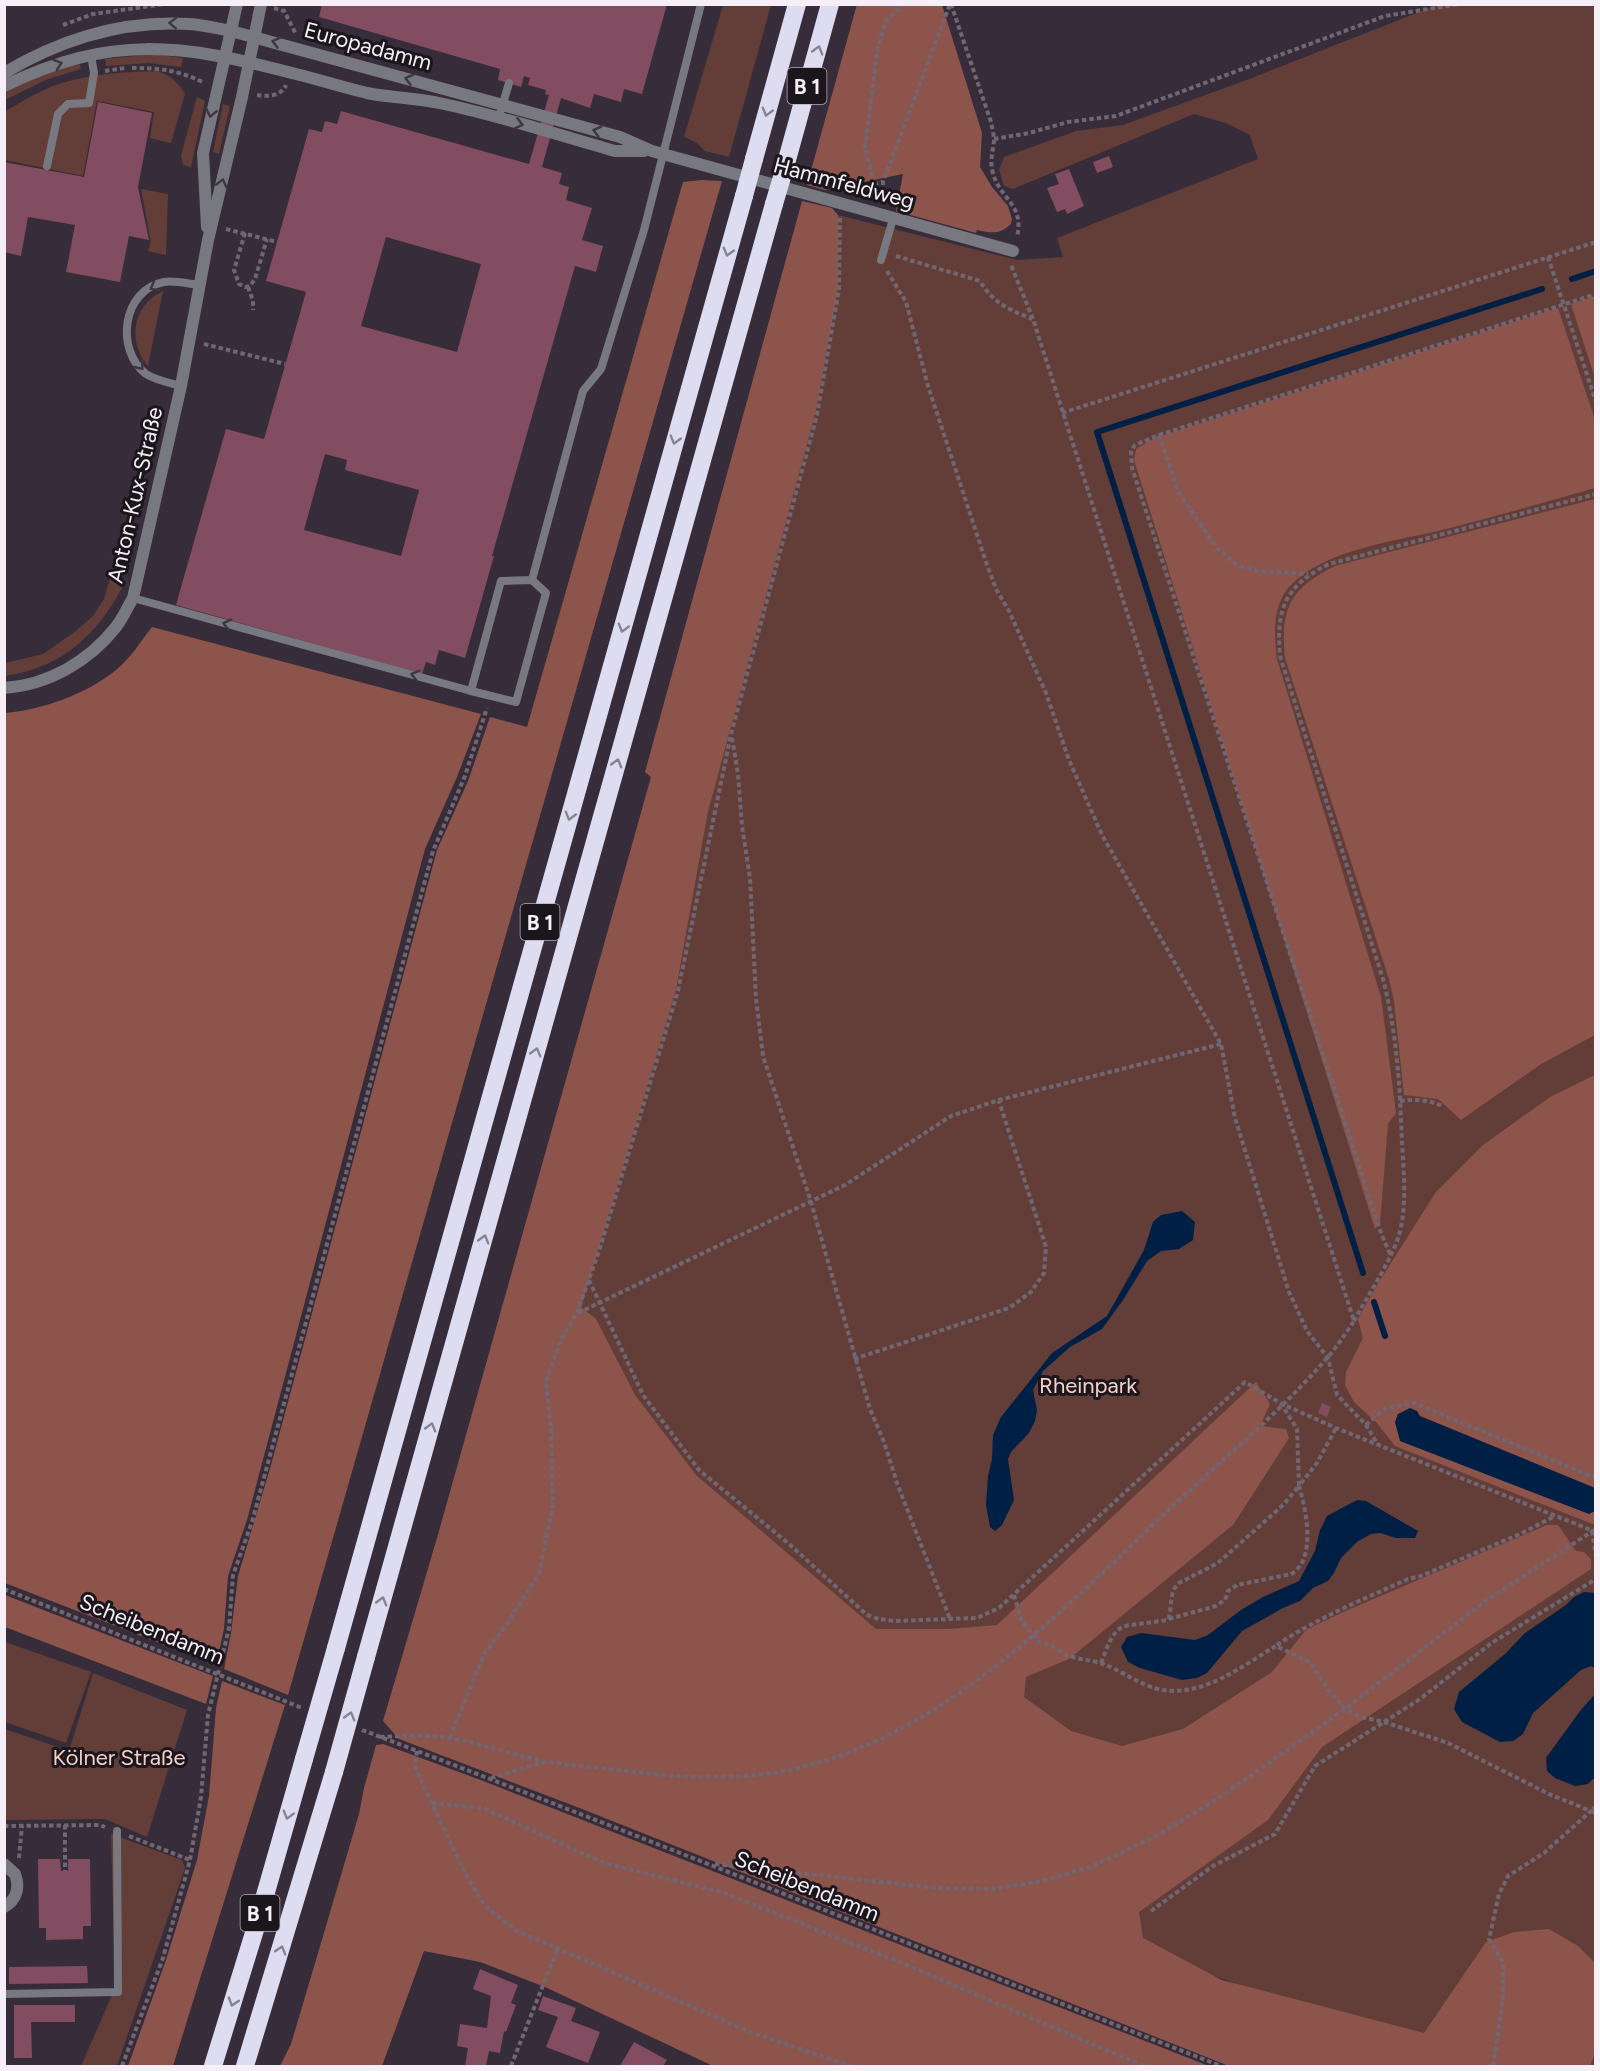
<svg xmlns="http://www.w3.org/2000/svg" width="1600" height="2071" viewBox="0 0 1600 2071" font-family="Figtree,sans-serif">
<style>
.green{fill:#633e39}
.forest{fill:#8d544c}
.water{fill:#001f44}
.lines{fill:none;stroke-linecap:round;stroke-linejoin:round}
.stream{stroke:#001f44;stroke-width:6}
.building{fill:#824c61;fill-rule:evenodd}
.path{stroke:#716773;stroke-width:4;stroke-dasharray:4.5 3;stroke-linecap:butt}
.lane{stroke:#787880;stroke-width:8}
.street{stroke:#787880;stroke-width:12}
.highway{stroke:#dddcf0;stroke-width:18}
.highway-bridge{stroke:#dddcf0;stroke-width:18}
.oneway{stroke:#3c383f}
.oneway2{stroke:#868391}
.labels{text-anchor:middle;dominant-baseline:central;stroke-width:6;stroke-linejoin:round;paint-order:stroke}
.shield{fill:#1b161c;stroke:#b5aeb6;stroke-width:1.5}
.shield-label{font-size:21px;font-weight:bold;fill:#f7eff8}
.street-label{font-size:22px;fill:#f7eff8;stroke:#1b161c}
.park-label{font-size:22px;fill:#f6d0ca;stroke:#1b161c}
</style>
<rect width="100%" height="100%" fill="#372c39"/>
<g class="green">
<path d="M723,5H771L729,157L705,151L697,143L684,137Z"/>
<path d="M1437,5H1595V2066H1456L458,1693L676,990L708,812L838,288V215L1017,260L1063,257L1057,238L1258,159L1250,135L1226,123L1194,114L1013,189L1004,186L999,170L1004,157L1076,131L1123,125L1244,81Z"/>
<path d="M153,54L183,58L181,67L148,63L106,66L105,59Z"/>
<path d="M79,62L81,69L48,79L5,100L4,93C28,79 53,71 79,62Z"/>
<path d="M158,71C171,76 178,82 185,94L171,143L150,138L154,112L97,101L83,176L5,160L4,112C18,104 32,95 46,89C81,74 121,72 158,71Z"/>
<path d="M197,97L205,101L191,167L183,165L181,155Z"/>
<path d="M223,104L230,106L219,154L213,152Z"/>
<path d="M141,189L168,194L166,255L148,251L151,242Z"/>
<path d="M163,291L148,366C127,342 132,305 163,291Z"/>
<path d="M111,575L126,580C100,632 65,667 5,676V663L43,654L76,631L93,616L104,599Z"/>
<path d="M5,1642L91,1672L66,1743L5,1722Z"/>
<path d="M93,1673L187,1710L147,1837L105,1819L5,1820V1729L69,1751Z"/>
<path d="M111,1834L182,1860L185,1868L117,2066H81L115,1988Z"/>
</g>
<g class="forest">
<path d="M857,4L942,5L982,133L980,167L992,187L1008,206L1012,219L1011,224C999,235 992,233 977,230L976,233L896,211L903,174L825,190L807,185Z"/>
<path d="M702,180L722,181L288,1695L224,1669L231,1633L238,1576L271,1465L437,850L468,781L490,717L527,727L683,182Z"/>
<path d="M802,201L832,208L838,215V288L816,410L708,812L676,990L581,1307L596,1319L635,1395L696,1475L876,1629H950L997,1625L1256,1382L1270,1404L1260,1426L1286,1429L1289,1438L1233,1525L1069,1659L1026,1677L1024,1697L1071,1731L1122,1746L1183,1729L1272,1672L1306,1630L1343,1612L1547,1525H1558L1576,1551L1584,1552L1591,1559V1569L1322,1747L1268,1820L1139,1912L1143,1938L1222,1980L1424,2033L1486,1942L1514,1932L1549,1929L1578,1946L1595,1963V2053L1590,2066H1229L577,1807L399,1739L383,1721L437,1538L651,777L645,772Z"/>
<path d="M1595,296H1596L1595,378L1571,304Z"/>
<path d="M1558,308L1595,420V488C1546,502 1496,516 1446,529C1398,541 1324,549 1290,586C1272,605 1274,635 1277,659L1381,997L1396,1113L1388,1124L1380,1223L1375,1229L1134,460L1136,449L1155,438Z"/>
<path d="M1595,499V1035L1541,1064L1461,1120L1438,1099L1404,1095L1394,1001L1389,979L1285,658C1280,607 1290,589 1335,566Z"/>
<path d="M152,627L481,714L457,777L425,849L247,1520L228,1576L224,1629L216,1665L5,1583V713C41,710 87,694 116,670C130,659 141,641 152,627Z"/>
<path d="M1595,1075V1525L1395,1446L1377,1423L1354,1402L1345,1385L1346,1372L1363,1338L1358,1319L1379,1282L1436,1192L1483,1145L1550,1097Z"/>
<path d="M5,1595L213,1676L206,1704L5,1627Z"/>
<path d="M222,1681L285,1705L173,2066H128L166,1960L197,1860L209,1796L216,1708Z"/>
<path d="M383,1744L486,1782L1209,2066H713L545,1987L480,1962L424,1951L382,2066H280L291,2044L321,1943L359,1814L364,1788L376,1745Z"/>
</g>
<g class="water">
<path d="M1182,1211L1195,1222L1193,1240L1179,1249L1161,1251L1147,1261L1123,1300L1102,1329L1070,1347L1043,1371L1033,1390L1037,1410L1035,1421L1029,1433L1011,1452L1008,1459L1014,1500L1002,1525L995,1531L990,1527L986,1505L988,1476L992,1459L993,1435L1001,1417L1052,1353L1107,1316L1144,1250L1153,1222L1161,1215Z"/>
<path d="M1410,1408L1417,1411L1420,1416L1595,1488V1511L1589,1514L1400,1441L1395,1422L1398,1414Z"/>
<path d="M1357,1500L1366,1501L1418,1531L1415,1538H1396L1380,1533L1371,1534L1358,1541L1341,1558L1334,1573L1328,1581L1313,1588L1300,1601L1283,1608L1242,1631L1207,1673L1197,1678L1182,1680L1140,1668L1128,1662L1121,1647L1127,1637L1141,1633L1195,1640L1208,1635L1241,1610L1263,1597L1299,1581L1315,1551L1320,1530L1327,1516Z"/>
<path d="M1584,1592L1595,1593V1668L1591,1666L1581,1670L1533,1713L1523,1734L1513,1741L1500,1742L1462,1722L1454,1709L1459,1692L1505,1654L1525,1633L1566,1605L1574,1597Z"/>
<path d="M1595,1694V1777L1588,1784L1575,1786L1555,1778L1547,1771L1546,1758L1580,1711Z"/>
</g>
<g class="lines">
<g class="stream">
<path d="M1572,279L1596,271"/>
<path d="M1363,1273L1097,432L1542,289"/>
<path d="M1374,1302L1385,1336"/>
</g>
</g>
<g class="building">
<path d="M322,4H667L642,94L624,89L621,102L594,94L590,108L561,98L542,167L562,173L559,184L569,187L566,200L592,208L582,240L603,246L596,272L575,266L492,556H494L465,658L439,650L435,665L426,662L422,674L176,605L226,429L264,439L306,292L266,281L309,129L322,132L325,121L337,124L341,111L529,164L549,95L545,94L546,90L528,85L530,78L524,76L521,87L498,80L500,69L319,17ZM386,237L481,264L457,352L361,326ZM325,454L347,460L345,470L419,490L401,556L304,530Z"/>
<path d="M98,102L152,113L138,187L149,240L129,236L120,282L66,272L75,225L28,217L21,256L4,252V162L84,177Z"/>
<path d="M1109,156L1113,167L1097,173L1093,162Z"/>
<path d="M1069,169L1084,206L1067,214L1065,209L1057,212L1047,188L1059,184L1055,174Z"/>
<path d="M1322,1403L1331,1407L1327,1417L1318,1413Z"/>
<path d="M38,1859H60L61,1871H68V1859H90L91,1926H83V1939L46,1940V1928H39Z"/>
<path d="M87,1966L88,1983L9,1984V1967Z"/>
<path d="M480,1969L518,1985L511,2003L516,2005L506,2032L504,2031L500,2053L489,2051L486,2066H465L468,2048L457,2046L460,2024L487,2028L491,1996L473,1989Z"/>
<path d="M543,1996L576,2008L571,2021L600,2032L588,2063L546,2047L558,2017L538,2010Z"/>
<path d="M14,2005H75V2022H31L32,2058H14Z"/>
<path d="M634,2042L667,2060L663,2066H620Z"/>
</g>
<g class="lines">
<g class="path">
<path d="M951,4L991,122C992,128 994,135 994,141C993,151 990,160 992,169C998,200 1025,202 1017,237"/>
<path d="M274,8L284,11L296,34"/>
<path d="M63,25L93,14L165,4"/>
<path d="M132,68C161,68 176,70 203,82"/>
<path d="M105,71L125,68"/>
<path d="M257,95C267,97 282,96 286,85"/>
<path d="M994,139L1029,133L1068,122L1116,116L1385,16L1459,4"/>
<path d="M874,184L865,147L878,47L886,21L904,4"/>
<path d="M852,190L883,182"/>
<path d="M883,200V182L950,4"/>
<path d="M226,229L277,242"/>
<path d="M245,233L234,270L239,284L245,287L250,286L255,279L267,239"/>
<path d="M896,256L980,281C993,303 1008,309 1032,319"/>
<path d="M1548,257L1596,402"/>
<path d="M887,271L906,302L928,386L987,565L996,589L1009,611L1046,693L1069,760L1102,835L1221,1044L1235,1118L1289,1292L1307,1331L1328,1358L1337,1395L1366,1425L1378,1445"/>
<path d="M248,287L253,301V310"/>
<path d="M204,344L285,364"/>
<path d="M1062,413L1596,242"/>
<path d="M1159,435L1178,491L1216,547L1237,565L1257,571L1308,574"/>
<path d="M732,738L738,774L742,826L750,878L756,999L763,1056L811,1202L870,1409L884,1442L897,1483L950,1619"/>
<path d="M1400,1101C1416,1099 1428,1100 1443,1106"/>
<path d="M1390,1254L1381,1233L1132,468L1131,451L1135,445L1159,435L1596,294"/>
<path d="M589,1280L643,1395L699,1470L788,1543L867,1615L879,1619L894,1621L977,1618L999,1608L1245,1382L1282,1404L1336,1428L1596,1532"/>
<path d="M578,1313L845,1185L951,1116L999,1100L1221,1044"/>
<path d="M1354,1321C1367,1297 1391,1261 1399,1235C1407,1206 1404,1174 1402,1144C1400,1088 1397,1033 1383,979L1280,656C1276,608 1285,586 1329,564L1596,494"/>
<path d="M854,1359L1009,1308L1031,1292L1044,1273L1046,1247L999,1101"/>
<path d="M1366,1425L1384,1409L1414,1403L1596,1478"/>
<path d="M1592,1531L1596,1558"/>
<path d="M4,1589L302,1708"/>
<path d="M1014,1595L1022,1622L1040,1643C1056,1644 1060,1654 1073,1657C1082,1660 1091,1660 1100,1663C1119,1669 1135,1682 1154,1688C1199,1701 1240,1667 1276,1646L1310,1662L1328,1690L1345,1709L1361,1717L1384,1722L1448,1743L1549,1794L1591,1811L1544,1853L1508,1876L1499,1894L1489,1939L1503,1962V1999L1493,2066"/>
<path d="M1169,1619L1216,1606L1225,1600L1228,1591L1237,1585L1291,1574C1317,1559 1306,1510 1299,1486L1317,1463L1336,1428"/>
<path d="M1277,1645C1317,1618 1364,1599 1408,1579L1421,1576L1520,1534L1555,1516"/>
<path d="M1101,1663C1107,1649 1110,1633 1124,1626L1168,1620C1173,1606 1168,1593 1179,1583L1218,1563L1283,1505L1299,1486L1297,1429L1282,1405"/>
<path d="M362,1730C650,1839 935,1955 1221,2066"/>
<path d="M380,1737C403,1736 426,1734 449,1738C481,1743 512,1755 544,1761C562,1765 582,1766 601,1768C641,1773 681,1778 721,1777C910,1776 1050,1621 1177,1502C1227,1456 1283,1409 1327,1358C1337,1347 1345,1334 1354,1321L1033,319L1011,265"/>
<path d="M450,1738L484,1654L508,1622L539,1574L553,1505L551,1430L546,1381L561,1339L577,1313L600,1248L678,991L731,734L817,415L839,289L840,218"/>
<path d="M417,1751L415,1768L466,1875L484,1905L515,1930L750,2032L851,2066"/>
<path d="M491,1778L544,1762"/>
<path d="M432,1803L483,1808L604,1863L721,1892L902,1963L1144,2066"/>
<path d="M1596,1806L1591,1811L1596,1813"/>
<path d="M65,1825V1871"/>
<path d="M4,1826L100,1825L105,1827"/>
<path d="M129,1836L190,1860"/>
<path d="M19,1858L22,1826"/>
<path d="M715,1864L937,1888L992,1889L1042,1881L1093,1866L1160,1834L1223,1795L1345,1709L1484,1602L1596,1529"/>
<path d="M1151,1911L1213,1866L1275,1834L1315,1766L1420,1699L1493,1642L1596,1579"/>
<path d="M122,2066L163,1958L190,1860L201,1797L208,1715L229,1628L233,1575L252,1522L433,851L465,776L487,708"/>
<path d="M511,2066L557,1950"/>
</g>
<g class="lane">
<path d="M501,110L509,83"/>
<path d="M47,166L58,114L68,104L89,103L94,73L91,55"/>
<path d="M881,260L893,219"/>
<path d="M181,386C170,383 155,380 146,374C115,350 122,290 164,282C174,280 189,284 200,285"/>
<path d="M532,580L546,593L516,702L471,691L501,581L532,580L583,391L601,369L644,230L701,4"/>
<path d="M133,598L471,691"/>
<path d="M4,1994L118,1992L117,1831"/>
</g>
<g class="street">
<path d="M4,73C61,39 123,20 189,24C203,25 217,28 231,31L620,137L652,151L1013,251"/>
<path d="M4,86C111,34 181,44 292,73C317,79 342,87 367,93C392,98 418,98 444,104C501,116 558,135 615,151H644"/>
<path d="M207,227L203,153L237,4"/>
<path d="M4,688C49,685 89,661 116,627C123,618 127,608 133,598L181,386L208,240L242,97L261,4"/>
<path d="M4,1864L15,1874C20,1887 17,1900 4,1907"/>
</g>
<g class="highway">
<path d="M754,159L797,4"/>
<path d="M785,167L830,4"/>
<path d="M336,1648L744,196"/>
<path d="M366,1657L774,204"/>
<path d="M213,2066L258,1920L304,1759"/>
<path d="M245,2066L334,1772"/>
</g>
<g class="highway-bridge">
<path d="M744,196L754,159"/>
<path d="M774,204L785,167"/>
<path d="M304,1759L336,1648"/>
<path d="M334,1772L366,1657"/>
</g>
</g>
<defs><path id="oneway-chevron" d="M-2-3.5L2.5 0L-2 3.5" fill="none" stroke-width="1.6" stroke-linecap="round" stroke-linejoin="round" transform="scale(1.5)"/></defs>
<g class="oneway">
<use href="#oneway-chevron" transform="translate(173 23) rotate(-178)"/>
<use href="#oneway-chevron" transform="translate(276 42) rotate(-165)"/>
<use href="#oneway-chevron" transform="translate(58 64) rotate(-18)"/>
<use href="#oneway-chevron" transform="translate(409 79) rotate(-165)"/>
<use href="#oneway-chevron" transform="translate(211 113) rotate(102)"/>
<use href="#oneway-chevron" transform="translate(519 124) rotate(15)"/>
<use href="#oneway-chevron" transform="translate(597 131) rotate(-165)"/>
<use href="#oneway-chevron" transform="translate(222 183) rotate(-76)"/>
<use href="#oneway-chevron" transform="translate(154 287) rotate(151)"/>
<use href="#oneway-chevron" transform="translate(140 366) rotate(51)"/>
<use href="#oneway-chevron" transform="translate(227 624) rotate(-165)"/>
<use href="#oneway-chevron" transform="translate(415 675) rotate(-165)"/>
</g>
<g class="oneway2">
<use href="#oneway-chevron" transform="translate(818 50) rotate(-74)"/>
<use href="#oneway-chevron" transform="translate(767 112) rotate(106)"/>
<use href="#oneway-chevron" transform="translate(728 252) rotate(106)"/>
<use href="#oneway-chevron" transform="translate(675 440) rotate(106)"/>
<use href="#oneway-chevron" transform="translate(623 628) rotate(106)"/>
<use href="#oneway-chevron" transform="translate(617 763) rotate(-74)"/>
<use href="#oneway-chevron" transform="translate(570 816) rotate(106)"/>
<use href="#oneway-chevron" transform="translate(536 1052) rotate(-74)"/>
<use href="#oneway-chevron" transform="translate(484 1239) rotate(-74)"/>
<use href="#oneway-chevron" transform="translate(431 1427) rotate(-74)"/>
<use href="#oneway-chevron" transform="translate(382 1601) rotate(-74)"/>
<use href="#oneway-chevron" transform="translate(350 1716) rotate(-74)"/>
<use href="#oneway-chevron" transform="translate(288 1815) rotate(106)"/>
<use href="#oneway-chevron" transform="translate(281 1950) rotate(-73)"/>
<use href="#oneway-chevron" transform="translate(233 2002) rotate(107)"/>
</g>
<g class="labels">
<g class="shield">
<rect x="787.5" y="68" width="39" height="36" rx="4.5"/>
<rect x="520.5" y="904" width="39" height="36" rx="4.5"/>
<rect x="240.5" y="1895" width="39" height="36" rx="4.5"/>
</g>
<g class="shield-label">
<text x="807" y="86">B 1</text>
<text x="540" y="922">B 1</text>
<text x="260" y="1913">B 1</text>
</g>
<g class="street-label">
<text transform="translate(368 46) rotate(15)">Europadamm</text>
<text transform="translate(844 183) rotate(15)">Hammfeldweg</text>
<text transform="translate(135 495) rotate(-77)">Anton-Kux-Straße</text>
<text transform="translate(152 1629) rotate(22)">Scheibendamm</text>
<text transform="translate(807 1886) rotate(22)">Scheibendamm</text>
</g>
<g class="park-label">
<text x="1088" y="1385">Rheinpark</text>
<text x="119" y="1757">Kölner Straße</text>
</g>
</g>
<rect width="1600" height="2071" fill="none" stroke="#f7eff8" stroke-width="12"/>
</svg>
